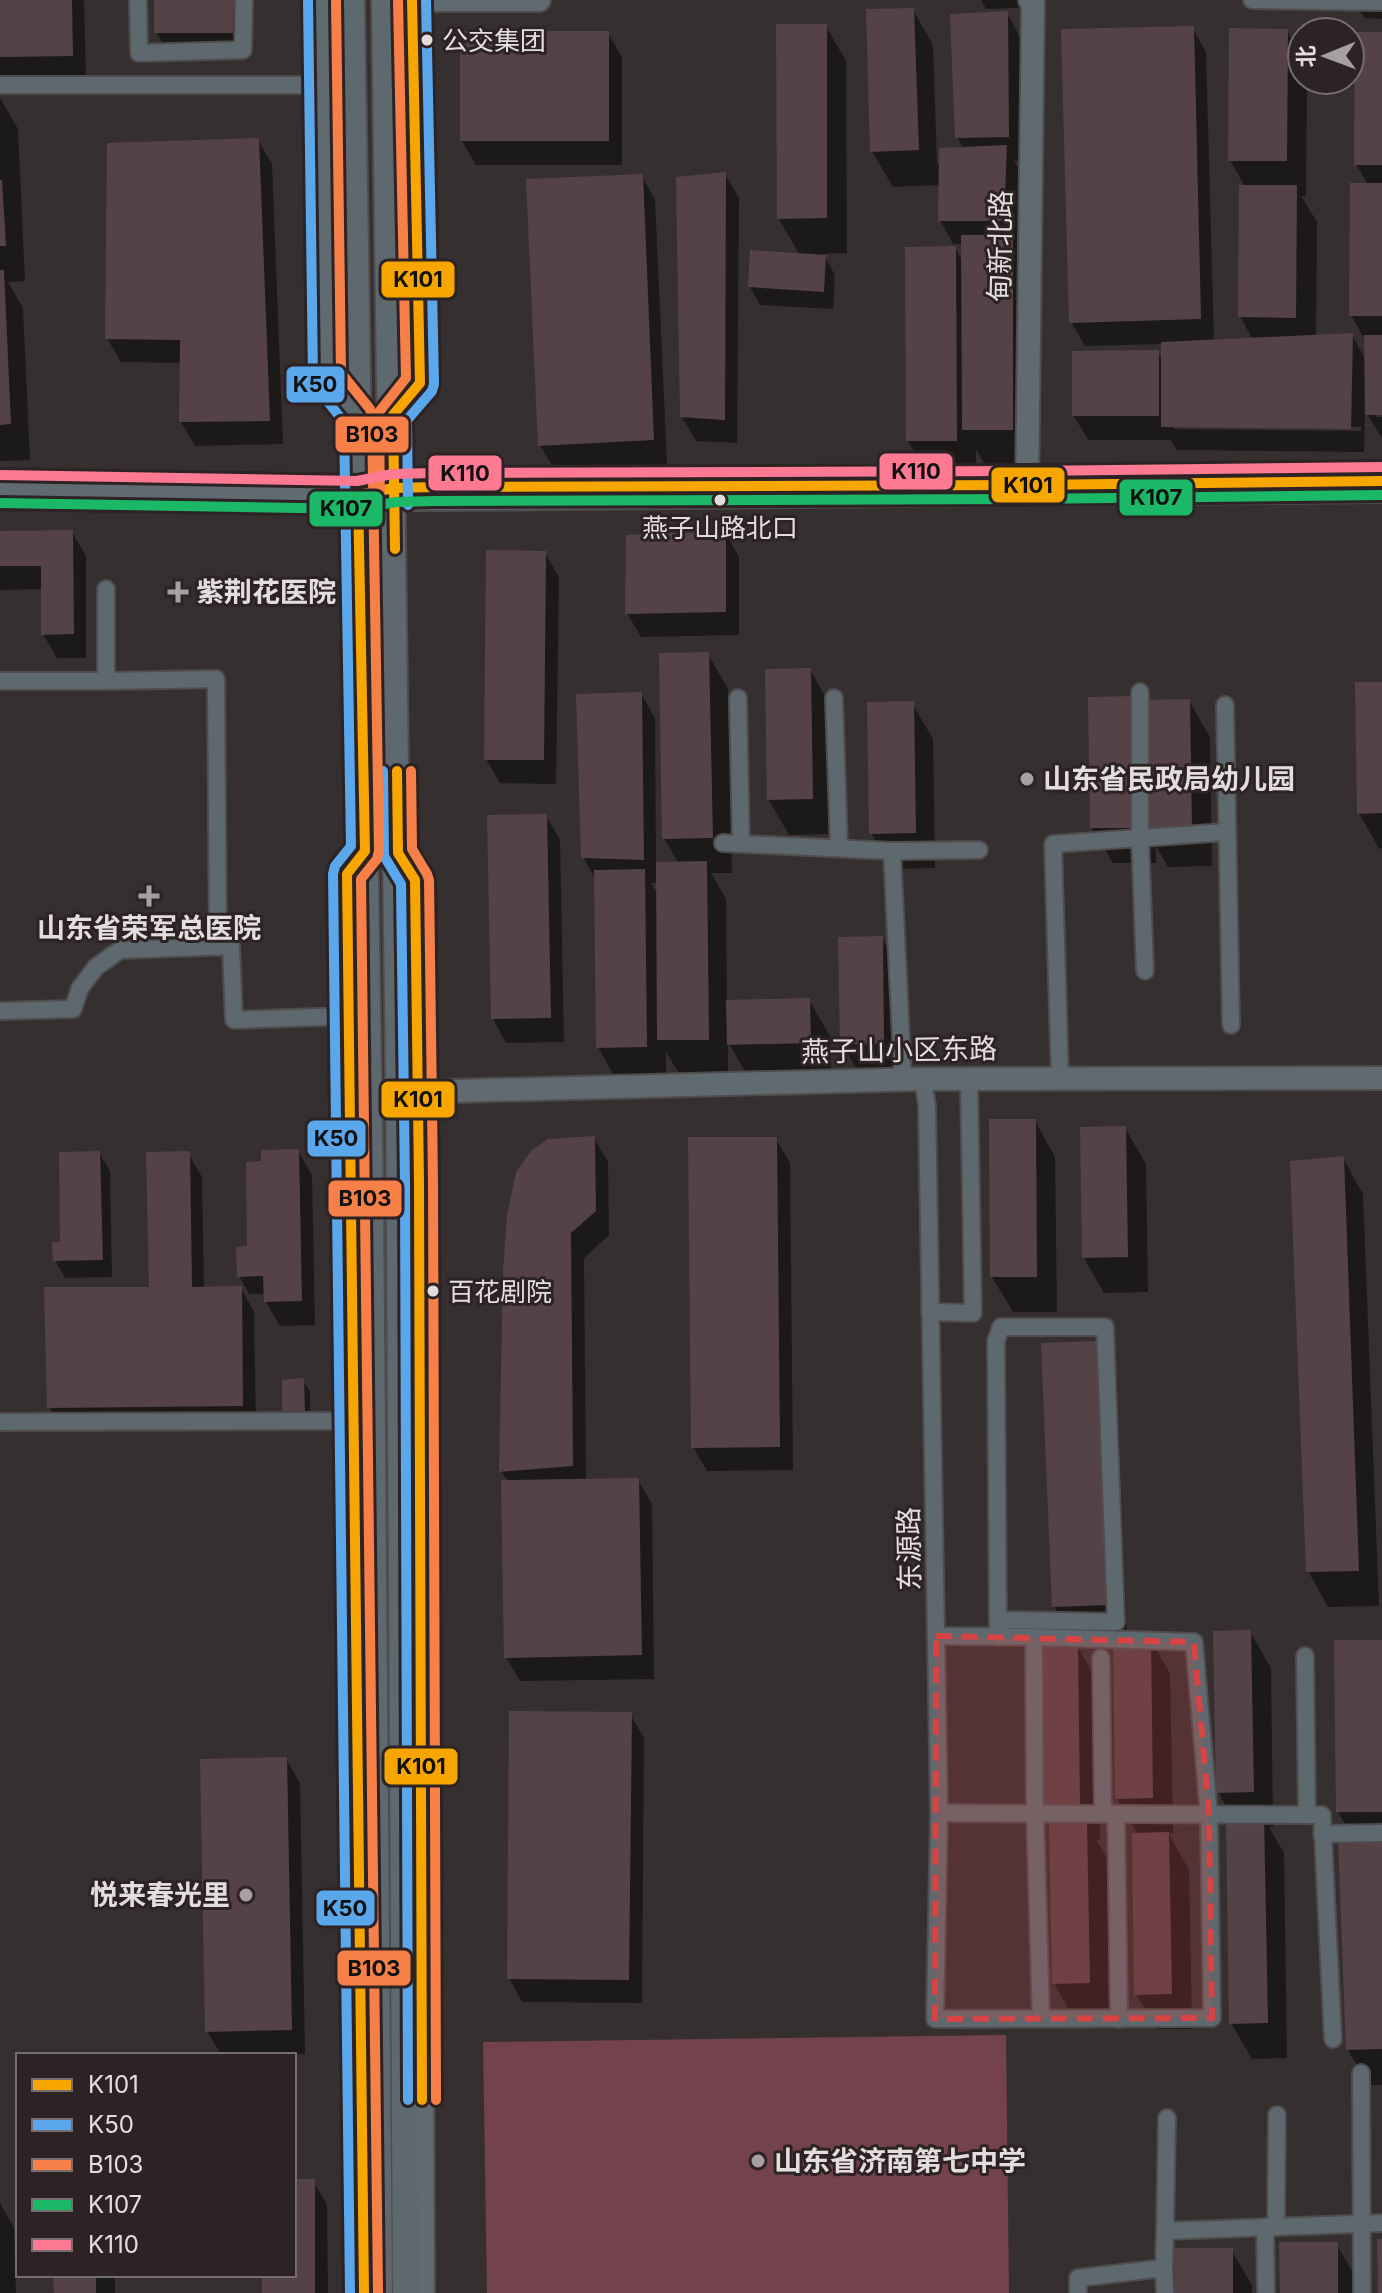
<svg xmlns="http://www.w3.org/2000/svg" width="1382" height="2293" viewBox="0 0 1382 2293" font-family="Inter,'Noto Sans SC',sans-serif">
<style>
.green{fill:#73424d}
.shadow{fill:#0007;fill-rule:evenodd}
.building{fill:#554247}
.lines{fill:none;stroke-linecap:round;stroke-linejoin:round}
.street-casing{stroke:#504c4d;stroke-width:20}
.secondary-casing{stroke:#504c4d;stroke-width:26}
.primary-casing{stroke:#504c4d;stroke-width:30}
.street{stroke:#5e696f;stroke-width:16}
.secondary{stroke:#606a71;stroke-width:22}
.primary{stroke:#5e686f;stroke-width:26}
.bus-1-casing{stroke:#2d2325;stroke-width:16}
.bus-2-casing{stroke:#2d2325;stroke-width:16}
.bus-3-casing{stroke:#2d2325;stroke-width:16}
.bus-4-casing{stroke:#2d2325;stroke-width:16}
.bus-5-casing{stroke:#2d2325;stroke-width:16}
.bus-1{stroke:#f7a600;stroke-width:10}
.bus-2{stroke:#5aa8eb;stroke-width:10}
.bus-3{stroke:#f78048;stroke-width:10}
.bus-4{stroke:#1ab867;stroke-width:10}
.bus-5{stroke:#fe7a93;stroke-width:10}
.marked{fill:#d84343;fill-opacity:0.2;stroke:#d84343;stroke-width:6;stroke-dasharray:16 10;stroke-linejoin:round}
.bus-dot{fill:#e4ddde;stroke:#2d2325;stroke-width:3}
.poi-dot{fill:#a7a0a1;stroke:#2d2325;stroke-width:3}
.labels{text-anchor:middle;dominant-baseline:central;stroke-width:6;stroke-linejoin:round;paint-order:stroke}
.bus-label{font-size:26px;fill:#e4ddde;stroke:#2d2325;text-anchor:start}
.street-label{font-size:28px;fill:#e4ddde;stroke:#2d2325}
.poi-label{font-size:28px;font-weight:bold;fill:#e4ddde;stroke:#2d2325;text-anchor:start}
.line-badge{stroke:#2d2325;stroke-width:3}
.pale-badge-label{font-size:22px;text-anchor:middle;font-weight:bold;fill:#111}
</style>
<rect width="100%" height="100%" fill="#352f30"/>
<path class="green" d="M1006,2035L1009,2293H487L483,2042Z"/>
<g class="shadow">
<path d="M0,0H84L86,80L0,81Z"/>
<path d="M156,0H246V57L169,56L156,32Z"/>
<path d="M981,0H1038V7L986,9Z"/>
<path d="M1353,0H1382V19L1364,18Z"/>
<path d="M913,10L933,45L937,164H941L964,149L957,137L1007,13L1020,37L1022,161H1014L1020,171L1017,247L1032,273L1033,465H985L976,449V476H928L908,441L955,248L964,263L963,244H953L940,220V185L893,187L872,151Z"/>
<path d="M826,26L846,61L847,253L823,254L835,275L833,309L760,305L750,287L800,255L778,218Z"/>
<path d="M1192,28L1206,52L1214,342L1253,340L1240,316L1245,187L1230,160L1287,31L1302,57V80H1307L1306,196H1301L1317,222L1316,337L1352,335L1366,360V342L1351,315L1368,185L1356,164L1382,34V413H1377V417H1382V438L1365,411L1364,452L1177,450L1171,440H1088L1074,416L1158,352L1163,362V344L1085,346L1071,322ZM1174,425L1361,427V431L1174,429Z"/>
<path d="M608,33L622,57V165H476L462,141Z"/>
<path d="M0,98L18,129L25,281L8,282L23,308L30,460L0,461Z"/>
<path d="M258,140L272,164L283,444L195,446L181,422L182,363L121,362L107,338Z"/>
<path d="M725,174L739,198L737,443L696,441L682,417Z"/>
<path d="M642,176L655,200L667,464L554,469L540,445Z"/>
<path d="M72,532L86,556V658H57L43,634V589L0,590V533Z"/>
<path d="M725,533L739,557V635L641,637L627,613Z"/>
<path d="M545,553L559,577L556,784L500,783L486,759Z"/>
<path d="M708,654L728,689L732,873H711L726,899L727,1002L809,1000L830,1036L831,1078L750,1080L728,1042V1075H680L666,1052V1082L618,1083L598,1047L596,880L583,857L641,694L655,718L656,864H679L664,838ZM651,883H658V895Z"/>
<path d="M810,670L831,706L833,834L789,835L769,800Z"/>
<path d="M1382,684V848L1379,849L1359,813Z"/>
<path d="M1189,701L1210,737L1212,866L1168,867L1156,846V863H1113L1092,828L1146,719Z"/>
<path d="M912,703L933,739L935,868L892,869L871,833Z"/>
<path d="M546,816L560,840L564,1042L506,1043L493,1019Z"/>
<path d="M882,938L896,962L897,1068H856L842,1044Z"/>
<path d="M1035,1121L1055,1157L1057,1312H1013L992,1277Z"/>
<path d="M1125,1128L1146,1164L1148,1292L1104,1293L1084,1258Z"/>
<path d="M594,1138L608,1162L609,1235L584,1258L586,1481L638,1480L652,1504L654,1679L520,1681L506,1657L508,1482L501,1471Z"/>
<path d="M776,1139L790,1163L793,1470L707,1471L693,1447Z"/>
<path d="M298,1151L312,1175L315,1325L280,1326L266,1302V1294H249L239,1276L250,1248L263,1163Z"/>
<path d="M99,1153L110,1171L112,1277L65,1278L55,1260Z"/>
<path d="M188,1153L202,1177L204,1288H241L254,1312L256,1430L63,1431L49,1407L151,1289Z"/>
<path d="M1343,1158L1363,1194L1379,1606L1328,1607L1308,1571Z"/>
<path d="M1097,1343L1117,1378L1127,1639L1150,1638L1170,1674L1173,1833H1168L1189,1870L1192,2029H1157L1136,1994L1138,1835L1117,1798L1115,1640L1075,1642L1097,1680L1100,1840H1096L1107,1858L1109,2018L1074,2019L1054,1983L1055,1823L1044,1805L1076,1645L1054,1606Z"/>
<path d="M303,1380L310,1392V1422H291L284,1411Z"/>
<path d="M1250,1632L1271,1668L1273,1827H1269L1284,1853L1287,2058L1252,2059L1231,2023L1233,1818L1218,1792Z"/>
<path d="M1382,1644V2085H1368L1348,2050L1354,1840L1338,1812Z"/>
<path d="M630,1714L644,1738L642,2003L522,2002L509,1978Z"/>
<path d="M286,1759L300,1783L305,2054L221,2055L207,2031Z"/>
<path d="M294,2181H313L327,2205L328,2293H264V2275H294Z"/>
<path d="M0,2203L14,2228L16,2293H0Z"/>
<path d="M1336,2244L1357,2279V2293H1282Z"/>
<path d="M1231,2250L1252,2285V2293H1177Z"/>
<path d="M55,2275H115V2293H56Z"/>
</g>
<g class="building">
<path d="M0,0H72L73,56L0,57Z"/>
<path d="M154,0H234L233,33H154Z"/>
<path d="M914,8L919,150L870,152L866,9Z"/>
<path d="M1008,11L1009,137L955,138L950,14Z"/>
<path d="M776,24H827V218L777,219Z"/>
<path d="M1194,26L1201,319L1069,323L1061,29Z"/>
<path d="M1229,28L1288,29L1287,161H1228Z"/>
<rect x="460" y="31" width="149" height="110"/>
<path d="M1355,32H1382V165H1354Z"/>
<path d="M259,138L270,421L179,422L180,340L105,339L107,143Z"/>
<path d="M1007,145L1004,221H938L939,148Z"/>
<path d="M726,172L725,420L680,417L676,177Z"/>
<path d="M643,174L654,440L538,446L526,179Z"/>
<path d="M0,180H2L6,246H0Z"/>
<path d="M1350,183H1382V316H1349Z"/>
<path d="M1239,185H1297L1296,318L1238,317Z"/>
<path d="M961,235H1013V430H962Z"/>
<path d="M956,246L957,441H906L905,247Z"/>
<path d="M750,250L826,255L824,292L748,287Z"/>
<path d="M0,270H4L11,424L0,425Z"/>
<path d="M1353,333L1351,429L1161,427V342Z"/>
<path d="M1364,335H1382V415H1365Z"/>
<path d="M1159,350V416H1072V351Z"/>
<path d="M73,530L74,634L41,635V566H0V531Z"/>
<path d="M726,531V612L625,614L626,535Z"/>
<path d="M486,550L546,551L544,760H484Z"/>
<path d="M709,652L713,838L662,839L659,653Z"/>
<path d="M811,668L813,799L767,800L765,669Z"/>
<path d="M1355,682H1382V813L1357,814Z"/>
<path d="M642,692L644,860L581,858L576,694Z"/>
<path d="M1135,696L1137,828H1090L1088,697Z"/>
<path d="M1190,699L1192,831L1145,832L1144,700Z"/>
<path d="M914,701L916,833L869,834L867,702Z"/>
<path d="M547,814L551,1018L491,1019L487,815Z"/>
<path d="M707,861L709,1040H657L656,862Z"/>
<path d="M645,869L647,1047L596,1048L594,870Z"/>
<path d="M883,936L884,1044L840,1045L838,937Z"/>
<path d="M810,998L811,1043L727,1045L726,1000Z"/>
<path d="M989,1119H1036L1037,1277H990Z"/>
<path d="M1126,1126L1128,1257L1082,1258L1080,1127Z"/>
<path d="M595,1136L596,1211L571,1233L573,1466L499,1472L503,1272L507,1215L516,1172L531,1151L548,1139Z"/>
<path d="M688,1137H777L780,1447L691,1448Z"/>
<path d="M299,1149L302,1301L264,1302L263,1276L237,1277L236,1247L247,1246L246,1162L261,1161V1150Z"/>
<path d="M100,1151L103,1260L53,1261L52,1242H60L59,1152Z"/>
<path d="M190,1151L192,1287L242,1286L243,1406L47,1408L44,1287H149L146,1152Z"/>
<path d="M1344,1156L1359,1571L1306,1572L1290,1161Z"/>
<path d="M1098,1341L1108,1605L1052,1607L1041,1343Z"/>
<path d="M304,1378L305,1411H282V1380Z"/>
<path d="M639,1478L642,1655L504,1658L501,1480Z"/>
<path d="M1251,1630L1254,1792L1216,1793L1213,1631Z"/>
<path d="M1151,1636L1153,1798L1115,1799L1113,1637Z"/>
<path d="M1334,1640H1382V1812H1336Z"/>
<path d="M1040,1643H1078L1080,1805H1042Z"/>
<path d="M509,1711L632,1712L629,1980L507,1979Z"/>
<path d="M287,1757L292,2030L205,2032L200,1759Z"/>
<path d="M1226,1816H1264L1268,2023L1229,2024Z"/>
<path d="M1049,1821H1087L1090,1983L1052,1984Z"/>
<path d="M1169,1832L1172,1994L1134,1995L1132,1833Z"/>
<path d="M1338,1838H1382V2049L1346,2050Z"/>
<path d="M294,2179H315V2293H262V2275H294Z"/>
<path d="M1377,2239H1382V2293H1378Z"/>
<path d="M1279,2242H1338V2293H1280Z"/>
<path d="M1174,2248H1233V2293H1175Z"/>
<path d="M53,2275H96V2293H54Z"/>
</g>
<g class="lines">
<defs>
<g id="street">
<path d="M138,0L139,53L243,50L244,0"/>
<path d="M1252,0L1382,2"/>
<path d="M0,85H323"/>
<path d="M106,589V681L216,679L218,947"/>
<path d="M0,681H106"/>
<path d="M1140,692V838L1145,971"/>
<path d="M738,698L741,844"/>
<path d="M834,698L839,848"/>
<path d="M1225,705L1231,1025"/>
<path d="M723,843L892,851L903,1080"/>
<path d="M892,851L979,850"/>
<path d="M0,1011L73,1009L80,988L96,967L120,950L231,946L234,1020L349,1016"/>
<path d="M923,1079L927,1106L939,1813L935,2019L1212,2018L1209,1815L1194,1642L1034,1637L1035,1814L1041,2019"/>
<path d="M1060,1079L1053,844L1227,832"/>
<path d="M930,1312L973,1313L969,1079"/>
<path d="M0,1422L354,1421"/>
<path d="M936,1636L1034,1637"/>
<path d="M998,1637L996,1341L1001,1327H1105L1116,1622L999,1620"/>
<path d="M1305,1656L1307,1815H1316"/>
<path d="M1101,1658L1103,1814"/>
<path d="M939,1813L1322,1815L1333,2039"/>
<path d="M1116,1814L1119,2019"/>
<path d="M1322,1834L1382,1833"/>
<path d="M1361,2073L1362,2293"/>
<path d="M1265,2227L1266,2293"/>
<path d="M1276,2227L1277,2115"/>
<path d="M1165,2231L1167,2118"/>
<path d="M1164,2268L1165,2293"/>
<path d="M1078,2293V2278L1164,2268L1165,2231L1382,2223"/>
</g>
<g id="secondary">
<path d="M322,0L327,378L358,417"/>
<path d="M412,0H539"/>
<path d="M393,415L420,383L412,0"/>
<path d="M0,489L358,495L393,499H444L1382,491"/>
<path d="M1027,494L1033,3L1030,0"/>
<path d="M347,874L364,2293"/>
<path d="M415,880L419,1183L423,2293"/>
<path d="M417,1092L923,1079L1382,1078"/>
</g>
<g id="primary">
<path d="M351,0L370,1199L379,2293"/>
<path d="M385,0C399,764 403,1529 406,2293"/>
</g>
</defs>
<use href="#street" class="street-casing"/>
<use href="#secondary" class="secondary-casing"/>
<use href="#primary" class="primary-casing"/>
<use href="#street" class="street"/>
<use href="#secondary" class="secondary"/>
<use href="#primary" class="primary"/>
<defs>
<g id="bus-1">
<path d="M395,549L393,415L420,383L412,0"/>
<path d="M397,771L398,853L415,880L419,1183L422,2100"/>
<path d="M364,2293L347,874L365,851L358,495L394,488L435,487L1024,485L1382,481"/>
</g>
<g id="bus-2">
<path d="M308,0L313,379L316,387L344,422L351,846L335,866L333,874L350,2293"/>
<path d="M408,505L407,420L432,391L434,384L426,0"/>
<path d="M383,771L384,856L401,884L405,1183L408,2100"/>
</g>
<g id="bus-3">
<path d="M336,0L341,373L370,409L372,417L379,851L377,859L361,879L378,2293"/>
<path d="M380,505L379,412L406,378L398,0"/>
<path d="M411,771L412,849L427,874L429,880L433,1183L436,2100"/>
</g>
<path id="bus-4" d="M0,503L358,509L396,502L435,501L1024,499L1382,495"/>
<path id="bus-5" d="M0,475L357,481L392,474L435,473L1024,471L1382,467"/>
</defs>
<use href="#bus-1" class="bus-1-casing"/>
<use href="#bus-2" class="bus-2-casing"/>
<use href="#bus-3" class="bus-3-casing"/>
<use href="#bus-4" class="bus-4-casing"/>
<use href="#bus-5" class="bus-5-casing"/>
<use href="#bus-1" class="bus-1"/>
<use href="#bus-2" class="bus-2"/>
<use href="#bus-3" class="bus-3"/>
<use href="#bus-4" class="bus-4"/>
<use href="#bus-5" class="bus-5"/>
</g>
<path class="marked" d="M936,1636L1194,1642L1209,1815L1212,2018L935,2019Z"/>
<g class="bus-dot">
<circle cx="427" cy="40" r="7"/>
<circle cx="720" cy="500" r="7"/>
<circle cx="433" cy="1291" r="7"/>
</g>
<g class="poi-dot">
<path d="M174 580h8v8h8v8h-8v8h-8v-8h-8v-8h8z"/>
<circle cx="1027" cy="779" r="8"/>
<path d="M145 884h8v8h8v8h-8v8h-8v-8h-8v-8h8z"/>
<circle cx="246" cy="1895" r="8"/>
<circle cx="758" cy="2161" r="8"/>
</g>
<g class="labels">
<g class="bus-label">
<text x="442" y="40">公交集团</text>
<text x="720" y="527" text-anchor="middle">燕子山路北口</text>
<text x="448" y="1291">百花剧院</text>
</g>
<g class="street-label">
<text transform="translate(1000 246) rotate(-89)">甸新北路</text>
<text transform="translate(899 1050) rotate(-1)">燕子山小区东路</text>
<text transform="translate(909 1549) rotate(-91)">东源路</text>
</g>
<g class="poi-label">
<text x="196" y="592">紫荆花医院</text>
<text x="1043" y="779">山东省民政局幼儿园</text>
<text x="149" y="928" text-anchor="middle">山东省荣军总医院</text>
<text x="230" y="1895" text-anchor="end">悦来春光里</text>
<text x="774" y="2161">山东省济南第七中学</text>
</g>
</g>
<g class="line-badge">
<rect x="380" y="260" width="76" height="39" rx="8" fill="#f7a600"/>
<rect x="285" y="365" width="61" height="39" rx="8" fill="#5aa8eb"/>
<rect x="334" y="415" width="76" height="39" rx="8" fill="#f78048"/>
<rect x="878" y="452" width="76" height="39" rx="8" fill="#fe7a93"/>
<rect x="427" y="454" width="76" height="38" rx="8" fill="#fe7a93"/>
<rect x="990" y="466" width="76" height="38" rx="8" fill="#f7a600"/>
<rect x="1118" y="478" width="76" height="39" rx="8" fill="#1ab867"/>
<rect x="308" y="490" width="76" height="38" rx="8" fill="#1ab867"/>
<rect x="380" y="1080" width="76" height="39" rx="8" fill="#f7a600"/>
<rect x="306" y="1119" width="61" height="39" rx="8" fill="#5aa8eb"/>
<rect x="327" y="1179" width="76" height="39" rx="8" fill="#f78048"/>
<rect x="383" y="1747" width="76" height="39" rx="8" fill="#f7a600"/>
<rect x="315" y="1889" width="61" height="38" rx="8" fill="#5aa8eb"/>
<rect x="336" y="1949" width="76" height="38" rx="8" fill="#f78048"/>
</g>
<g class="pale-badge-label">
<text x="418" y="287">K101</text>
<text x="315" y="392">K50</text>
<text x="372" y="442">B103</text>
<text x="916" y="479">K110</text>
<text x="465" y="481">K110</text>
<text x="1028" y="493">K101</text>
<text x="1156" y="505">K107</text>
<text x="346" y="516">K107</text>
<text x="418" y="1107">K101</text>
<text x="336" y="1146">K50</text>
<text x="365" y="1206">B103</text>
<text x="421" y="1774">K101</text>
<text x="345" y="1916">K50</text>
<text x="374" y="1976">B103</text>
</g>
<rect x="16" y="2053" width="280" height="224" fill="#2d2325" stroke="#766d6f" stroke-width="2"/>
<rect x="32" y="2079" width="40" height="12" fill="#f7a600" stroke="#766d6f" stroke-width="2"/>
<text x="88" y="2093" font-size="24" fill="#e4ddde">K101</text>
<rect x="32" y="2119" width="40" height="12" fill="#5aa8eb" stroke="#766d6f" stroke-width="2"/>
<text x="88" y="2133" font-size="24" fill="#e4ddde">K50</text>
<rect x="32" y="2159" width="40" height="12" fill="#f78048" stroke="#766d6f" stroke-width="2"/>
<text x="88" y="2173" font-size="24" fill="#e4ddde">B103</text>
<rect x="32" y="2199" width="40" height="12" fill="#1ab867" stroke="#766d6f" stroke-width="2"/>
<text x="88" y="2213" font-size="24" fill="#e4ddde">K107</text>
<rect x="32" y="2239" width="40" height="12" fill="#fe7a93" stroke="#766d6f" stroke-width="2"/>
<text x="88" y="2253" font-size="24" fill="#e4ddde">K110</text>
<g transform="translate(1326 56) rotate(269)"><circle r="38" fill="#2d2325" stroke="#766d6f" stroke-width="2"/>
<path d="M0-6L14 30L0 20L-14 30Z" fill="#a7a0a1"/>
<text y="-12" font-size="22" font-weight="bold" text-anchor="middle" fill="#e4ddde">北</text>
</g>
</svg>
